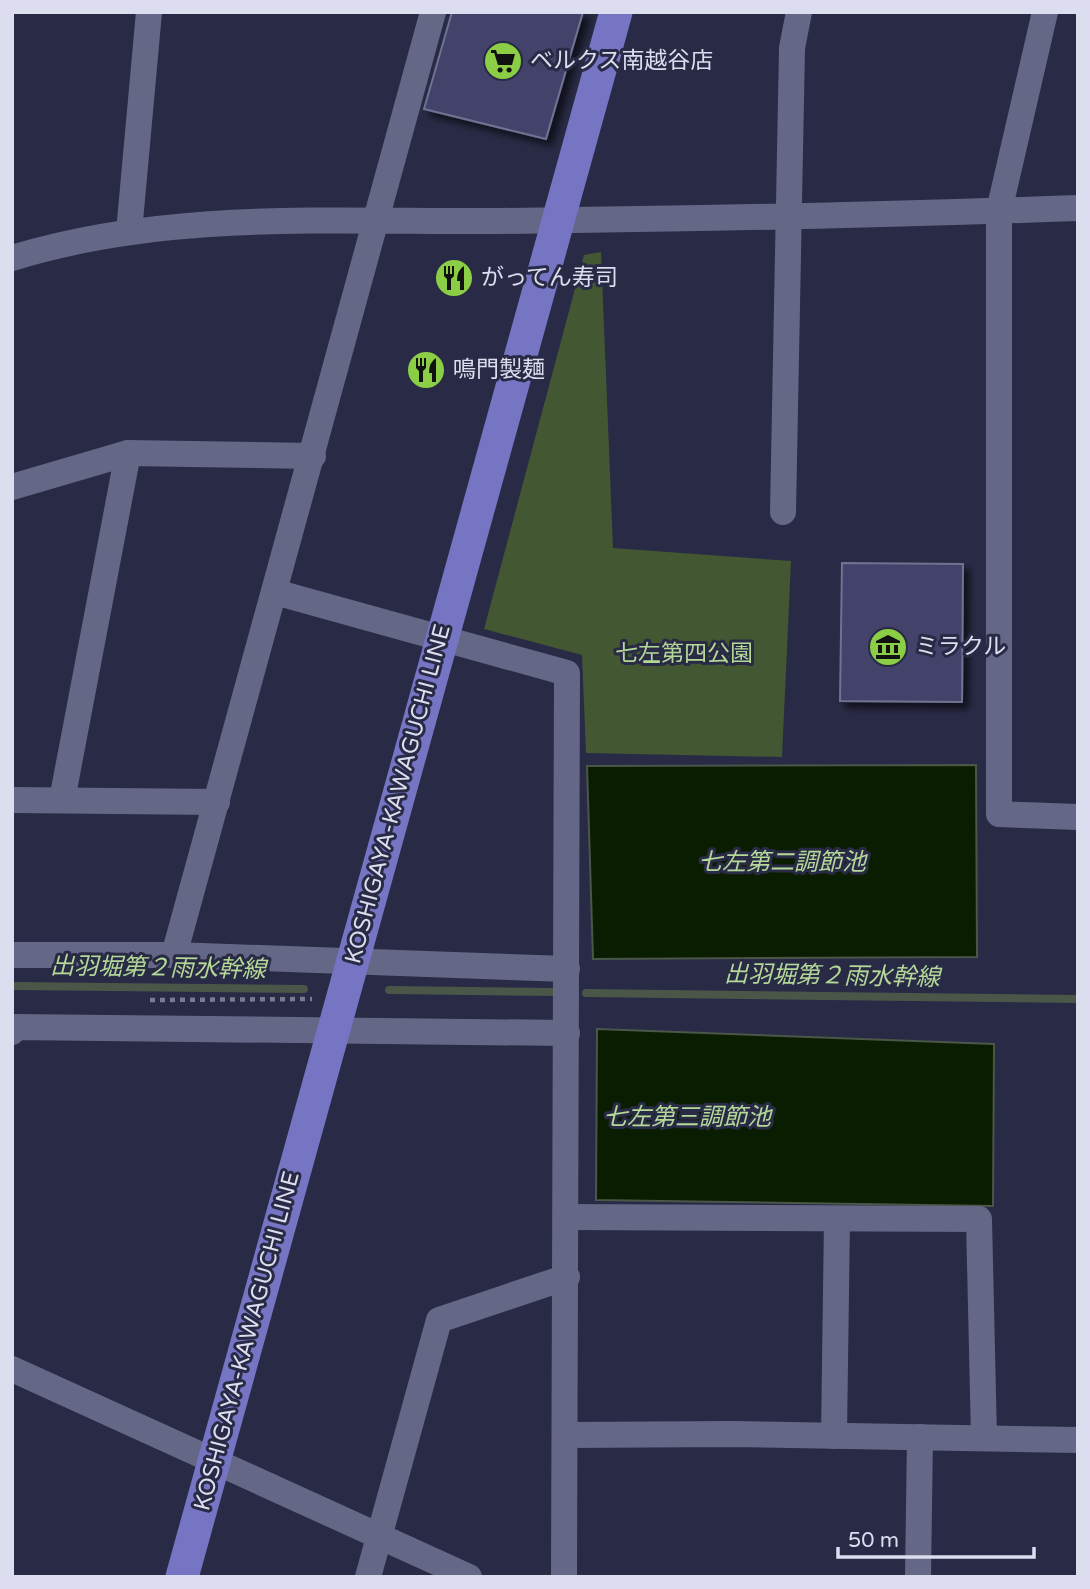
<svg xmlns="http://www.w3.org/2000/svg" width="1090" height="1589" viewBox="0 0 1090 1589" font-family="'Varela Round','Noto Sans JP',sans-serif">
<style>
.green{fill:#435733}
.water{fill:#0b1d00;stroke:#4a5748;stroke-width:2}
.lines{fill:none;stroke-linecap:round;stroke-linejoin:round}
.stream{stroke:#4a5748;stroke-width:8}
.building{fill:#42436a;stroke:#707292;stroke-width:2;filter:url(#shadow)}
.path{stroke:#7a7b92;stroke-width:4.5;stroke-dasharray:5 5;stroke-linecap:butt}
.minor{stroke:#656786;stroke-width:26}
.major{stroke:#7575c4;stroke-width:33}
.labels{text-anchor:middle;dominant-baseline:central;stroke-width:6;stroke-linejoin:round;paint-order:stroke}
.poi-label{font-size:23px;fill:#dcddef;stroke:#292a45;text-anchor:start}
.park-label{font-size:23px;fill:#b3d896;stroke:#292a45}
.street-label{font-size:23px;fill:#dcddef;stroke:#292a45}
.water-label{font-size:24px;font-style:italic;fill:#b4d897;stroke:#292a45}
</style>
<defs>
<filter id="shadow"><feDropShadow dx="6" dy="6" stdDeviation="3.5" flood-color="#0009"/></filter>
</defs>
<rect width="100%" height="100%" fill="#292a45"/>
<path class="green" d="M601,252L613,548L791,561L782,757L586,753L582,655L484,629L584,255Z"/>
<g class="water">
<path d="M976,765L977,957L593,959L587,766Z"/>
<path d="M597,1029L994,1044L993,1206L596,1200Z"/>
</g>
<g class="lines">
<g class="stream">
<path d="M12,986L304,989"/>
<path d="M389,990L557,992"/>
<path d="M586,993L1078,999"/>
</g>
</g>
<g class="building">
<path d="M452,12H583L546,139L424,109Z"/>
<path d="M842,563L963,564L962,702L840,701Z"/>
</g>
<g class="lines">
<path class="path" d="M150,1000L312,999"/>
<g class="minor">
<path d="M1045,12L999,211V814L1078,817"/>
<path d="M129,232L149,12"/>
<path d="M12,258C168,210 336,222 498,221C691,219 884,215 1078,208"/>
<path d="M12,487L128,453L313,456"/>
<path d="M783,512L792,48L799,12"/>
<path d="M275,592L567,673L564,1577"/>
<path d="M12,800L217,802"/>
<path d="M62,800L128,453"/>
<path d="M12,955H174L567,969"/>
<path d="M174,955L433,12"/>
<path d="M12,1032L14,1027L567,1033"/>
<path d="M567,1217L979,1219L984,1438"/>
<path d="M12,1369L469,1577"/>
<path d="M567,1435L732,1434L1078,1440"/>
<path d="M834,1436L837,1219"/>
<path d="M368,1577L439,1320L567,1277"/>
<path d="M918,1577L920,1437"/>
</g>
<path class="major" d="M182,1577L616,12"/>
</g>
<defs>
<symbol id="supermarket-disc" viewBox="-11 -11 22 22"><circle r="9.5" fill="#8bce46" stroke="#292a45"/><path d="M-6-5.5h2.5l.6 2H6L4.5 2H-2.5L-4.4-4H-6ZM-1.5 3.2a1.3 1.3 0 1 0 .1 0ZM3 3.2a1.3 1.3 0 1 0 .1 0Z" fill="#111"/></symbol>
<symbol id="restaurant-disc" viewBox="-11 -11 22 22"><circle r="9.5" fill="#8bce46" stroke="#292a45"/><path d="M-5-6h1v4h1v-4h1v4h1v-4h1v5L-1.5 .5V6h-2V.5L-5-1ZM5-6V6H3V1.5H1.5Q1.5-4 5-6Z" fill="#111"/></symbol>
<symbol id="museum-disc" viewBox="-11 -11 22 22"><circle r="9.5" fill="#8bce46" stroke="#292a45"/><path d="M0-6L6-3V-2H-6V-3ZM-5-1h2V3h-2ZM-1-1h2V3h-2ZM3-1h2V3H3ZM-6 4H6V6H-6Z" fill="#111"/></symbol>
</defs>
<g fill-rule="evenodd">
<use href="#supermarket-disc" x="481" y="39" width="44" height="44"/>
<use href="#restaurant-disc" x="432" y="256" width="44" height="44"/>
<use href="#restaurant-disc" x="404" y="348" width="44" height="44"/>
<use href="#museum-disc" x="866" y="625" width="44" height="44"/>
</g>
<g class="labels">
<g class="poi-label">
<text x="530" y="61">ベルクス南越谷店</text>
<text x="481" y="278">がってん寿司</text>
<text x="453" y="370">鳴門製麺</text>
<text x="915" y="647">ミラクル</text>
</g>
<g class="park-label">
<text x="684" y="654">七左第四公園</text>
</g>
<g class="street-label">
<text transform="translate(398 794) rotate(-75)">KOSHIGAYA-KAWAGUCHI LINE</text>
<text transform="translate(247 1341) rotate(-75)">KOSHIGAYA-KAWAGUCHI LINE</text>
</g>
<g class="water-label">
<text x="782" y="862">七左第二調節池</text>
<text transform="translate(158 968) rotate(1)">出羽堀第２雨水幹線</text>
<text transform="translate(832 976) rotate(1)">出羽堀第２雨水幹線</text>
<text x="687" y="1117">七左第三調節池</text>
</g>
</g>
<rect width="1090" height="1589" fill="none" stroke="#dcddef" stroke-width="28"/>
<path d="M838 1547v10h196v-10" fill="none" stroke="#dcddef" stroke-width="3.5"/>
<text x="848" y="1547" font-size="21" fill="#dcddef" stroke="#292a45" stroke-width="5" paint-order="stroke">50 m</text>
</svg>
